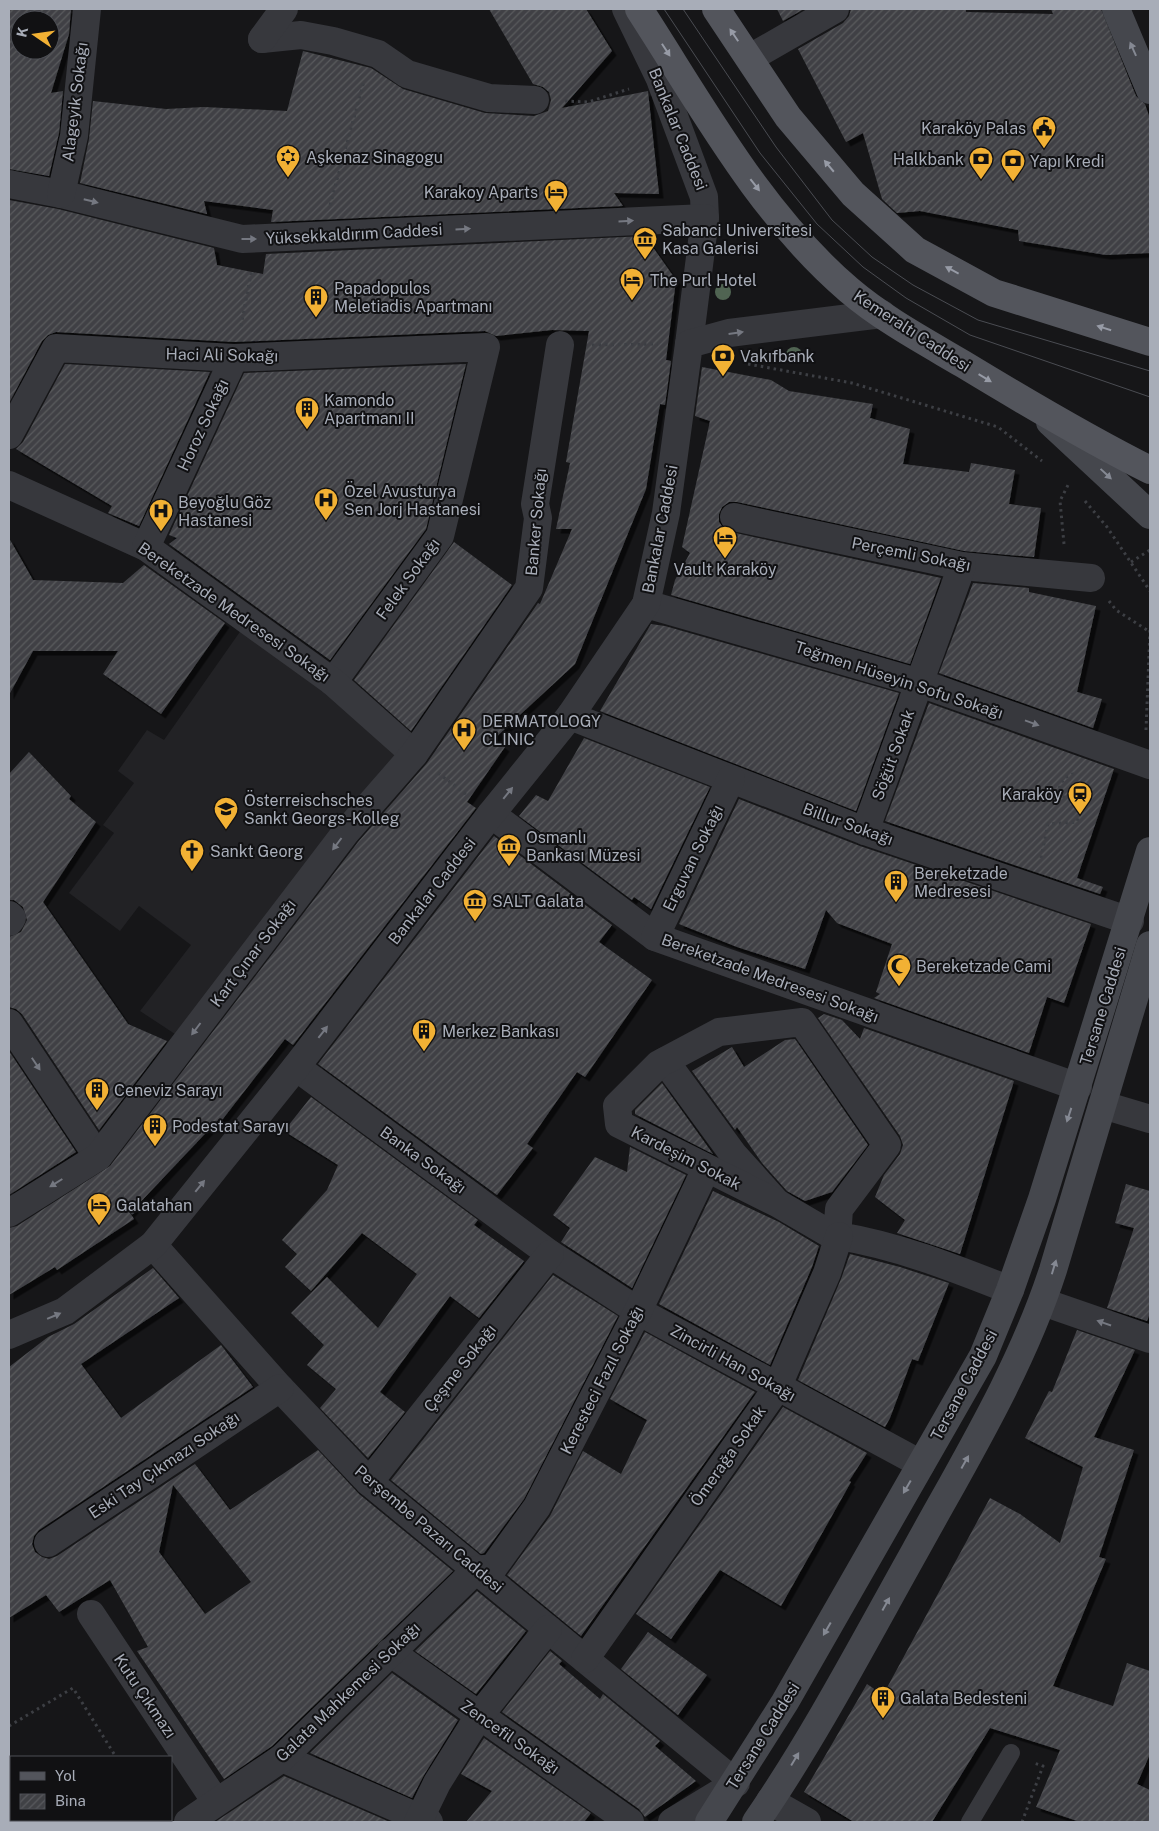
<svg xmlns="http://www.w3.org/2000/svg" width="1159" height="1831" viewBox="0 0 1159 1831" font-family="'Public Sans',sans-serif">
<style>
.built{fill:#222225}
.building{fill:url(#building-hatch);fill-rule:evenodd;filter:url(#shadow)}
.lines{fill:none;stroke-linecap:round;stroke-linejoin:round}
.path{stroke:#3d3f44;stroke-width:3;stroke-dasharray:2.5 4;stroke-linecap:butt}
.service{stroke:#37383d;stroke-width:18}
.pedestrian{stroke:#37383d;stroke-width:28}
.minor{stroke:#37383d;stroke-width:28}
.tertiary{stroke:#37383d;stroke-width:28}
.secondary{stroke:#45474d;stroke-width:28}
.primary{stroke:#53555c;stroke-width:28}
.tram{stroke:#4a4c52;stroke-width:1}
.tree{fill:#506452}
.oneway{fill:#979ba6}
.oneway2{fill:#858993}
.oneway3{fill:#757881}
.labels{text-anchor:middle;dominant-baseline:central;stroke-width:4;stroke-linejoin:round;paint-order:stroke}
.street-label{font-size:16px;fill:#a8adb8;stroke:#111113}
.poi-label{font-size:16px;fill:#a8adb8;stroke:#111113;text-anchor:start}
</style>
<defs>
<pattern id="building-hatch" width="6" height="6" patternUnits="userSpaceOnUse" patternTransform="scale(1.25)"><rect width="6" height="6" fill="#404145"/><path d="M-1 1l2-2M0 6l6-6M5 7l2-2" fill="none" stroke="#595a5e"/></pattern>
<filter id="shadow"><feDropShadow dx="4.5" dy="4.5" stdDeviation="0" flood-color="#0009"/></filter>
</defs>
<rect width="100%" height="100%" fill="#161618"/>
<path class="built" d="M244,626L404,755L178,1036L140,1011L191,945L139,906L120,931L69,893L114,833L103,825L134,783L118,771L147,730L164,740Z"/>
<g class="building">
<path d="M9,9H71L69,34L51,93L63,91L59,133L49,176L9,169ZM20,20H50V50H20Z"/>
<path d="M489,9H586L612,51L562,108L648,91L659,194L614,193L623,206L271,222L273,210L204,201L207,214L80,183L89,139L93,101L166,109L204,107L287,111L303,51L371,68L403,89L485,113L534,116L548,111L551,100L549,92L543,87L533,84Z"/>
<path d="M777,9H804L783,21Z"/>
<path d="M851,9H966V12L1053,14L1051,9H1101L1136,96L1145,104L1150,119V253L1106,255L1019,241L1018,230L920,211L897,213L882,199L863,133L846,142L798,49L843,23L849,16Z"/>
<path d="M9,200L58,209L214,248L217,265L263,274L266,254L645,236L676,280L666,360L671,361L665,405L660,404L646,489L575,664L494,739L505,747L467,802L476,808L293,1045L285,1039L222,1120L220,1118L130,1213L134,1219L57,1270L55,1267L9,1295V1228L17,1226L110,1166L358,842L427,763L538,603L540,604L572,529H556L570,463L566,462L589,331L552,330L496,336L485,331L234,342L56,332L48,335L42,341L9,403Z"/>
<path d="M65,364L210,372L139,526L108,513L112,506L16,449L23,442Z"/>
<path d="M466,364L426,529L330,660L169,544L177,538L169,535L244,373Z"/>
<path d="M702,367L771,380L789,391L873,404L870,418L910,429L903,464L969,472L971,463L1015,470L1009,504L1041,508L1034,557L964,551L737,502H729L722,507L719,514V522L724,529L731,532L941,578L910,664L671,595L675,580L690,553L682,547L710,421L695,416Z"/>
<path d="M9,538L33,580L123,583L144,565L225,623L161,714L103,674L118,651H33L9,695Z"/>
<path d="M454,542L512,585L411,731L354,680Z"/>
<path d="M973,583L1029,588V592L1096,606L1077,692L1102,699L1093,728L939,673Z"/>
<path d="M651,624L665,626L899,693L856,811L600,711Z"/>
<path d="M929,703L1114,769L1077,878L1103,887L1100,894L885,821Z"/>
<path d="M584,738L710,787L651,909L634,897L632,900L519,816L536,795L548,801Z"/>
<path d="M29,752L71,796L69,799L96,822L43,902L128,1024L167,1041L99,1130L22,1014L16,1009L9,1007V937L21,932L27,920L23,907L14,900H9V774Z"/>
<path d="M739,799L860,846L1091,924L1064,1003L1047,997L1029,1053L874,998L880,994L876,992L892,944L837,923L826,910L805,969L737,947L679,924Z"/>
<path d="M494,836L612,925L599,942L652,980L585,1077L577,1072L527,1144L533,1148L497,1195L318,1064Z"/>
<path d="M824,1014L842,1020L860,1039L864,1028L1014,1081L960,1254L897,1233L905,1220L875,1197L884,1175L900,1154L903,1145L900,1136L818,1018Z"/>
<path d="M795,1039L868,1145L832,1192L805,1201L787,1191L762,1163L737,1127L735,1130L692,1071L732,1047L744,1067L785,1040Z"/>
<path d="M9,1051L76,1152L9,1195Z"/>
<path d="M662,1083L713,1154L635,1114V1110Z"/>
<path d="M311,1097L478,1220L474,1225L524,1261L479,1318L450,1296L380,1392L405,1412L368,1458L320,1408L336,1389L307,1365L324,1345L291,1313L327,1277L378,1328L417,1274L362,1233L311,1291L285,1267L297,1254L282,1240L327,1190L338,1165L284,1131Z"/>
<path d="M630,1147L686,1175L632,1288L561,1242L570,1228L553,1215L595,1157L627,1172Z"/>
<path d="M1126,1184L1150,1191V1313L1147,1321L1107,1308L1134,1228L1115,1223Z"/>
<path d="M713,1191L779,1222L819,1246L812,1267L770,1365L659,1304Z"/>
<path d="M850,1254L900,1267L949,1283L918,1361L912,1359L890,1418L885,1427L798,1380L841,1279Z"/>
<path d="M153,1268L179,1298L81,1364L121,1418L221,1345L253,1387L39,1530L34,1536L32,1544L35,1552L42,1557L49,1559L57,1556L195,1464L230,1510L318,1450L359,1494L453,1571L272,1746L224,1779L137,1651L148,1647L110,1580L59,1612L46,1595L9,1618V1367L48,1337L74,1324ZM173,1485L251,1582L205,1614L159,1552Z"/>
<path d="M553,1275L618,1316L524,1499L484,1553L481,1554L391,1480Z"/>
<path d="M1077,1330L1135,1350L1094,1437L1134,1450L1099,1557L1106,1559L1053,1686L1113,1706L1127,1663L1150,1671V1754L1137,1784L1150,1790V1822H1080L1036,1807L1060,1750L990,1728L932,1822H854L804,1792L867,1684L883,1695L990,1498L1020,1514L1060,1543L1083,1467L1025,1438L1049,1391L1052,1392Z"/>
<path d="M645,1332L755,1392L581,1636L507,1575L550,1516L583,1451L621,1474L647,1420L610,1399Z"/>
<path d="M783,1407L867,1453L849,1481L851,1482L781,1606L720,1570L671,1639L636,1614Z"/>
<path d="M477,1591L526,1631L476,1694L415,1651Z"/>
<path d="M648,1632L707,1675L678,1715L621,1669Z"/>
<path d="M550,1651L562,1661L559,1664L600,1699L603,1694L660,1741L655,1746L696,1781L645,1817L639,1809L502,1712Z"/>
<path d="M392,1673L458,1720L424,1775L412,1798L310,1753Z"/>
<path d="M484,1738L591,1813L584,1822H466L492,1791L461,1774Z"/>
<path d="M284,1776L390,1822H215Z"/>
</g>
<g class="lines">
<g class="path">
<path d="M565,101L588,102L629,89"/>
<path d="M330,205L364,81"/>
<path d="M241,326L252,269"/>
<path d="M592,345L658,344"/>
<path d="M748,364L852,383L998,427L1042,461"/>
<path d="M1085,501L1107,527L1150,591"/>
<path d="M1064,544L1060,501L1069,483"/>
<path d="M1131,562L1150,550"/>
<path d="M1109,601L1116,610L1150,632"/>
<path d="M1146,730L1150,629"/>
<path d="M438,773L467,795"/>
<path d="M1041,858L1048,824L1077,822L1081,808L1058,793C1061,781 1064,776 1076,773"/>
<path d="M115,1184L135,1217"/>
<path d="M9,1726L73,1688L116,1757"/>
<path d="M1022,1822L1043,1766L1034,1763"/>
</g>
<path class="service" d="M970,1822L1011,1753"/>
<g class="pedestrian">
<path d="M570,716L865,831L1130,921"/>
<path d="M491,814L655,937L1078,1087"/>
<path d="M655,937L731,779"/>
<path d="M665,1061L733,1154L776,1202"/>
</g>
<g class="minor">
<path d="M626,9L660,79L704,197L705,218L689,344"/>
<path d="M262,39L301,35L333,41L378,54L407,74L489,98L535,100"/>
<path d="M262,39L284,9"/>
<path d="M750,58L835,9"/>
<path d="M9,184L61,194L242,239L705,218"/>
<path d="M61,194L74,136L87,9"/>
<path d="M9,435L56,348L234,358L486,347L440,536L333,682"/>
<path d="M9,485L146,547L333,682L414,754"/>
<path d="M734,517L962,566L1091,578"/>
<path d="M146,547L234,358"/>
<path d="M646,604L920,683L1150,765"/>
<path d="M865,831L962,566"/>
<path d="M9,915L12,918L9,922"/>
<path d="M9,1023L98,1157"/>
<path d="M296,1067L550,1254L638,1311L921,1464"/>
<path d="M1103,1105L1150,1119"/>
<path d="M9,1213L98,1157L346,832L414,754L529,588L538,518L535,504L560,345"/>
<path d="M837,1238L839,1209L887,1145L802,1022L719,1032L659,1064L617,1106L619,1124L777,1203L837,1238L839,1236C899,1246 954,1268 1010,1290"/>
<path d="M153,1245L280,1388L369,1482L736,1783L672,1822"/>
<path d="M1043,1302L1150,1339"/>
<path d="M369,1482L550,1254"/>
<path d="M48,1543L280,1388"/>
<path d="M476,1570L493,1568L537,1507L638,1311L706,1169"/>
<path d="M91,1614L216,1802"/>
<path d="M390,1652L630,1822"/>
<path d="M585,1659L777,1388L827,1273L839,1236"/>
<path d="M282,1758L429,1822"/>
<path d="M770,1801L807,1822"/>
<path d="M188,1822L282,1758L476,1570"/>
<path d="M418,1822L437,1783L479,1716L548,1629"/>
</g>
<path class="tertiary" d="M9,1335L65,1311L153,1245L296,1067L491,814L570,716L646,604L666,513L689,344L729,333L882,314"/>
<g class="secondary">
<path d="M1116,9L1150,90"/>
<path d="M1050,422L1150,515"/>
<path d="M709,1822L785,1702L983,1356L1010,1290L1042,1199L1150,851"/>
<path d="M756,1822C815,1736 864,1642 915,1551C965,1460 1021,1369 1053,1270L1150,945"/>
</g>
<g class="primary">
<path d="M639,9C702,106 760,214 849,290C883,319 924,341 963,364C1024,401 1086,438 1150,470"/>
<path d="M716,9L788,117L853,194L915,250L994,293L1150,342"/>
</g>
<g class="tram">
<path d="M664,9L760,153L817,224L863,267L906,298L970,335L1150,397"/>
<path d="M683,9L776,147L832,220L872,257L913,285L978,320L1150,371"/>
</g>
</g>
<g class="tree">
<circle cx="723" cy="292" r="8"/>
<circle cx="794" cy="355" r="8"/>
</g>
<defs><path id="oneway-solid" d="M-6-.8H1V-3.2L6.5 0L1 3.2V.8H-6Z" transform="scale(1.25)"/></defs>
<g class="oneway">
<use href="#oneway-solid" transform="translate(734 35) rotate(-124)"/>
<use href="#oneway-solid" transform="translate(666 50) rotate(57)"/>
<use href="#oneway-solid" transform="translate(829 166) rotate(-130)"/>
<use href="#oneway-solid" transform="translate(755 185) rotate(52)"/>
<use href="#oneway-solid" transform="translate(952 270) rotate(-152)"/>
<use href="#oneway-solid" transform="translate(1104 328) rotate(-162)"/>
<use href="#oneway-solid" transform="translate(985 378) rotate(31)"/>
</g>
<g class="oneway2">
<use href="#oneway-solid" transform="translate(1133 49) rotate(-114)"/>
<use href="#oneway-solid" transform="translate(1106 474) rotate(43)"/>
<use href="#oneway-solid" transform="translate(1069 1115) rotate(108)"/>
<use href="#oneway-solid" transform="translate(1054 1267) rotate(-73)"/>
<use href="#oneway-solid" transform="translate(965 1462) rotate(-61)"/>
<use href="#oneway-solid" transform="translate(907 1487) rotate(120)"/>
<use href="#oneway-solid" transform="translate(886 1604) rotate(-61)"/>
<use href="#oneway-solid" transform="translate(827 1629) rotate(120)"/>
<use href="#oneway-solid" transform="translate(795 1759) rotate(-59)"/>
</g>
<g class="oneway3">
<use href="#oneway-solid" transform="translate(91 201) rotate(14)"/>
<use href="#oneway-solid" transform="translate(626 221) rotate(-3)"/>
<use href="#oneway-solid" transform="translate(463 229) rotate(-3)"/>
<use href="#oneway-solid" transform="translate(249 239)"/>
<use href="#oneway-solid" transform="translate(736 333) rotate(-8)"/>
<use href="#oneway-solid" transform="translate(1032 723) rotate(20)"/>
<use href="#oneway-solid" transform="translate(508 793) rotate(-51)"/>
<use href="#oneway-solid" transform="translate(337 844) rotate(127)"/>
<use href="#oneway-solid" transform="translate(196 1029) rotate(127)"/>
<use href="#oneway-solid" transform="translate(323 1032) rotate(-52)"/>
<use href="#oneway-solid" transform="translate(36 1064) rotate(56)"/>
<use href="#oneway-solid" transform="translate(56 1183) rotate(148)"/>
<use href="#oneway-solid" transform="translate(200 1186) rotate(-51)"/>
<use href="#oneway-solid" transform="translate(54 1316) rotate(-23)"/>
<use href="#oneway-solid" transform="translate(1104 1323) rotate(-161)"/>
</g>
<defs>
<symbol id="civic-pin" viewBox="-11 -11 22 30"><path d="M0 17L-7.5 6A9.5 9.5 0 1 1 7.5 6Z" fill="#f2b134" stroke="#111113"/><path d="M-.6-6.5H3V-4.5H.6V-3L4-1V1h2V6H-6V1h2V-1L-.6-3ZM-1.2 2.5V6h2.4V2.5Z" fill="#111"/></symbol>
<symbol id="synagogue-pin" viewBox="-11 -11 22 30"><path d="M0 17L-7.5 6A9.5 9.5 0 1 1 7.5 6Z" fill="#f2b134" stroke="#111113"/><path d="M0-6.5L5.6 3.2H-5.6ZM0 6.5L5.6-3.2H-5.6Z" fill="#111"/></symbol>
<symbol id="bank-pin" viewBox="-11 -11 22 30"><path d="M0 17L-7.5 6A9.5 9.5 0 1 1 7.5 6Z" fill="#f2b134" stroke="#111113"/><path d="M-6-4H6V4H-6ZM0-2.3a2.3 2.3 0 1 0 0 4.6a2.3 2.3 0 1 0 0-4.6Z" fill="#111"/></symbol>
<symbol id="hotel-pin" viewBox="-11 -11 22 30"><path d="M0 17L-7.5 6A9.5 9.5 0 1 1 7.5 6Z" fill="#f2b134" stroke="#111113"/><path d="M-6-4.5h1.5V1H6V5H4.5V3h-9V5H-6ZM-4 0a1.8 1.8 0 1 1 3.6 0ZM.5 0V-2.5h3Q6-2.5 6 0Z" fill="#111"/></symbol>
<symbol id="museum-pin" viewBox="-11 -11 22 30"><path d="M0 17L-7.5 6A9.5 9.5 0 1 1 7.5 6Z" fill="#f2b134" stroke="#111113"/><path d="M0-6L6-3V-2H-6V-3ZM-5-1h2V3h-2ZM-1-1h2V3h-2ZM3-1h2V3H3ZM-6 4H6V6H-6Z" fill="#111"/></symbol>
<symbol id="building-pin" viewBox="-11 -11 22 30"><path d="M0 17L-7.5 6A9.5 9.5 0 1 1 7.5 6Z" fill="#f2b134" stroke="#111113"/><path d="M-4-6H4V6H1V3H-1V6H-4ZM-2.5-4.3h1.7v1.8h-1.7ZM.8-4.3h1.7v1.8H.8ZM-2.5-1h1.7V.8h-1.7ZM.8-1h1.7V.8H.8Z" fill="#111"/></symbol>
<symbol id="hospital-pin" viewBox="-11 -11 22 30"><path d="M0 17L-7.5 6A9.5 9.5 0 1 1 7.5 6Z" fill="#f2b134" stroke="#111113"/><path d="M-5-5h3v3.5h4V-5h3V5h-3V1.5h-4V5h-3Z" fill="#111"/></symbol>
<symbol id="station-pin" viewBox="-11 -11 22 30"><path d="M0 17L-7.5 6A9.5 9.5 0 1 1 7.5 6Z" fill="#f2b134" stroke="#111113"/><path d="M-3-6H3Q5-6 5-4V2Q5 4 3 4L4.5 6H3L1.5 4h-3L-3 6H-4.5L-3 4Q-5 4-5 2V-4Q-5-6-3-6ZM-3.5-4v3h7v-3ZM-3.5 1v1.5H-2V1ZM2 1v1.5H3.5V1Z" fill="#111"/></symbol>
<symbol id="school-pin" viewBox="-11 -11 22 30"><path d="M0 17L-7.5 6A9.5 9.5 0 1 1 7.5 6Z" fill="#f2b134" stroke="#111113"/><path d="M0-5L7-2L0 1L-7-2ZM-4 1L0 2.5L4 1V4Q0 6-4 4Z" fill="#111"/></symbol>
<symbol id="church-pin" viewBox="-11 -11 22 30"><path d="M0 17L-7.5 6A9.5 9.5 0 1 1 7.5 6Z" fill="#f2b134" stroke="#111113"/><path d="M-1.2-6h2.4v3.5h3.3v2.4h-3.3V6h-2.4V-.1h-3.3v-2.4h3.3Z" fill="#111"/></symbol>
<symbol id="mosque-pin" viewBox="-11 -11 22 30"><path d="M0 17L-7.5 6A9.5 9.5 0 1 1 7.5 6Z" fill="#f2b134" stroke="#111113"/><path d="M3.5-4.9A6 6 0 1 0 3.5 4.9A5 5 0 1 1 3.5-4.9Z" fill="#111"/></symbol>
</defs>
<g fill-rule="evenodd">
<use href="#civic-pin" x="1030" y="114" width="28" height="38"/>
<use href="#synagogue-pin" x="274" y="143" width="28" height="38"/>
<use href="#bank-pin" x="967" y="145" width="28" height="38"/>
<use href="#bank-pin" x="999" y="147" width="28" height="38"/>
<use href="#hotel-pin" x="542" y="178" width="28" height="38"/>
<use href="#museum-pin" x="631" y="225" width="28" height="38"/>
<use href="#hotel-pin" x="618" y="266" width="28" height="38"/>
<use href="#building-pin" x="302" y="283" width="28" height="38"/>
<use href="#bank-pin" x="709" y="342" width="28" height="38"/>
<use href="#building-pin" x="293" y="395" width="28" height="38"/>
<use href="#hospital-pin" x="312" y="486" width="28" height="38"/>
<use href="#hospital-pin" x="147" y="497" width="28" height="38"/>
<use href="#hotel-pin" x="711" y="524" width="28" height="38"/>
<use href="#hospital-pin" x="450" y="716" width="28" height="38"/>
<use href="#station-pin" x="1066" y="780" width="28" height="38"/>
<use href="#school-pin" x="212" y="795" width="28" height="38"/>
<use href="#museum-pin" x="495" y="832" width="28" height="38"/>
<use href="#church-pin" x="178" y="837" width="28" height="38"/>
<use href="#building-pin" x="882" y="868" width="28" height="38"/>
<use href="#museum-pin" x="461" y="887" width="28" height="38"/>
<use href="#mosque-pin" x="885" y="952" width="28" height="38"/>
<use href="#building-pin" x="410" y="1017" width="28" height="38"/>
<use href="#building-pin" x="83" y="1076" width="28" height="38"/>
<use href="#building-pin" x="141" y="1112" width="28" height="38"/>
<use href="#hotel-pin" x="85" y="1191" width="28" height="38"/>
<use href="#building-pin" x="869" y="1684" width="28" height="38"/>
</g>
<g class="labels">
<g class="street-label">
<text transform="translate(75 102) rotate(-83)">Alageyik Sokağı</text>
<text transform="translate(678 129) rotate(68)">Bankalar Caddesi</text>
<text transform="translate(354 234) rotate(-3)">Yüksekkaldırım Caddesi</text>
<text transform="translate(912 331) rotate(33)">Kemeraltı Caddesi</text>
<text transform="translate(222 355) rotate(1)">Haci Ali Sokağı</text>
<text transform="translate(203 425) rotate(-65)">Horoz Sokağı</text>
<text transform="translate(536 522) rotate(-85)">Banker Sokağı</text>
<text transform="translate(660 529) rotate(-79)">Bankalar Caddesi</text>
<text transform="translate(911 554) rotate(11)">Perçemli Sokağı</text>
<text transform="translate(408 579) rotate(-54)">Felek Sokağı</text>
<text transform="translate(234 612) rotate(35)">Bereketzade Medresesi Sokağı</text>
<text transform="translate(899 680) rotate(18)">Teğmen Hüseyin Sofu Sokağı</text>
<text transform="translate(893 755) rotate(-70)">Söğüt Sokak</text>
<text transform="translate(848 824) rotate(20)">Billur Sokağı</text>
<text transform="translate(693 858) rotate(-64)">Erguvan Sokağı</text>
<text transform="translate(432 891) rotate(-52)">Bankalar Caddesi</text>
<text transform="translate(253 953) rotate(-53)">Kart Çınar Sokağı</text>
<text transform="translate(770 978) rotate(20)">Bereketzade Medresesi Sokağı</text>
<text transform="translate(1103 1006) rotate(-73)">Tersane Caddesi</text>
<text transform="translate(686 1158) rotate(27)">Kardeşim Sokak</text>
<text transform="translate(423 1160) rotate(36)">Banka Sokağı</text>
<text transform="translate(733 1363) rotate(29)">Zincirli Han Sokağı</text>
<text transform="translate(460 1368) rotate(-52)">Çeşme Sokağı</text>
<text transform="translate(602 1380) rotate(-63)">Keresteci Fazıl Sokağı</text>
<text transform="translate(964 1385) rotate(-62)">Tersane Caddesi</text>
<text transform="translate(728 1456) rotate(-55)">Ömerağa Sokak</text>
<text transform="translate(164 1465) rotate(-34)">Eski Tay Çıkmazı Sokağı</text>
<text transform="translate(429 1529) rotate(40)">Perşembe Pazarı Caddesi</text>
<text transform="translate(348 1692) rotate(-44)">Galata Mahkemesi Sokağı</text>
<text transform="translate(145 1696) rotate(56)">Kutu Çıkmazı</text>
<text transform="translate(763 1736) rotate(-58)">Tersane Caddesi</text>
<text transform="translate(510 1737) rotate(35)">Zencefil Sokağı</text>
</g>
<g class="poi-label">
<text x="1026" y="128" text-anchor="end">Karaköy Palas</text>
<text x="306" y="157">Aşkenaz Sinagogu</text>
<text x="964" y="159" text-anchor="end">Halkbank</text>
<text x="1030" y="161">Yapı Kredi</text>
<text x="538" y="192" text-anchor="end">Karakoy Aparts</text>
<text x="662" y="230">Sabanci Universitesi<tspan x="662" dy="18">Kasa Galerisi</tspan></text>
<text x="650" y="280">The Purl Hotel</text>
<text x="334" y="288">Papadopulos<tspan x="334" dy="18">Meletiadis Apartmanı</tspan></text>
<text x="740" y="356">Vakıfbank</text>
<text x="324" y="400">Kamondo<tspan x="324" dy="18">Apartmanı II</tspan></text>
<text x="344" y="491">Özel Avusturya<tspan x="344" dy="18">Sen Jorj Hastanesi</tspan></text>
<text x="178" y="502">Beyoğlu Göz<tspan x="178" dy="18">Hastanesi</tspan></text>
<text x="725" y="569" text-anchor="middle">Vault Karaköy</text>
<text x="482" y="721">DERMATOLOGY<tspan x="482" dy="18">CLINIC</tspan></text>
<text x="1062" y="794" text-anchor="end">Karaköy</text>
<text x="244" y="800">Österreischsches<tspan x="244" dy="18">Sankt Georgs-Kolleg</tspan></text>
<text x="526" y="837">Osmanlı<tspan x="526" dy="18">Bankası Müzesi</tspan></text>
<text x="210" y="851">Sankt Georg</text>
<text x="914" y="873">Bereketzade<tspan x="914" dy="18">Medresesi</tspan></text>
<text x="492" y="901">SALT Galata</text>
<text x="916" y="966">Bereketzade Cami</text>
<text x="442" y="1031">Merkez Bankası</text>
<text x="114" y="1090">Ceneviz Sarayı</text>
<text x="172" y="1126">Podestat Sarayı</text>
<text x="116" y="1205">Galatahan</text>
<text x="900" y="1698">Galata Bedesteni</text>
</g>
</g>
<rect width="1159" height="1831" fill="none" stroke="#a8adb8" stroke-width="20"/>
<rect x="10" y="1756" width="162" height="65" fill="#111113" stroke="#4d4f55"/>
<rect x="20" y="1772" width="25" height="8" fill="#53555c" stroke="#4d4f55"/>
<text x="55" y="1781" font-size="15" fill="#a8adb8">Yol</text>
<rect x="20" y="1794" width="25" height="15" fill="url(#building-hatch)" stroke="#4d4f55"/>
<text x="55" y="1806" font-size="15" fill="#a8adb8">Bina</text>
<g transform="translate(35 35) rotate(283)"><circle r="24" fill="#111113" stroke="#4d4f55"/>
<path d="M0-4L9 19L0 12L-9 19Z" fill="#f2b134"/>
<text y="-8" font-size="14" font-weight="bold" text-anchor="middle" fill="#a8adb8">K</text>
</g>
</svg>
